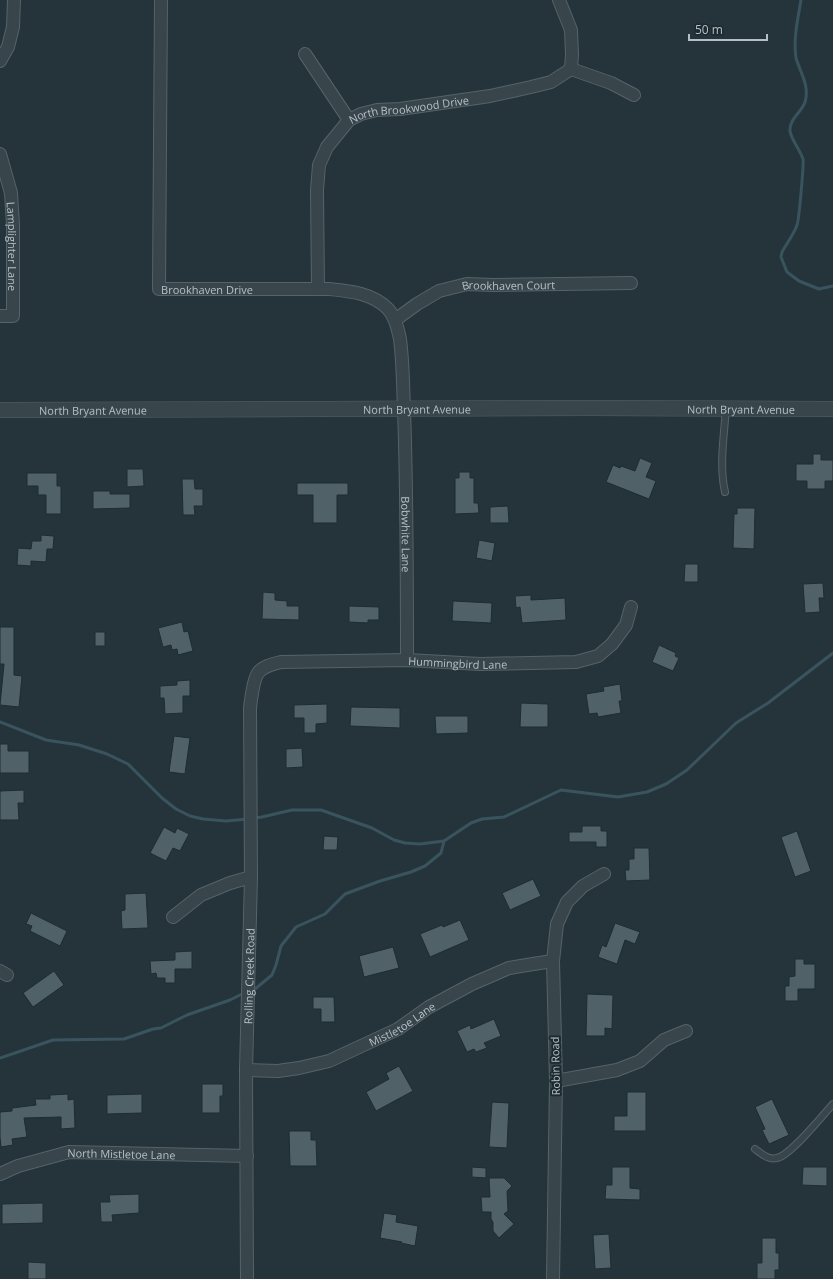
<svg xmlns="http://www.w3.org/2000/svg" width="833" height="1279" viewBox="0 0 833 1279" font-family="'Open Sans',sans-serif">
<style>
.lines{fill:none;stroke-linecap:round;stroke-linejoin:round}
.stream{stroke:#3a545f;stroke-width:3}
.building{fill:#506168;stroke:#1f2c31}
.service-casing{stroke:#566368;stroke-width:8}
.minor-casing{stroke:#566368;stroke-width:14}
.tertiary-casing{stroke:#566368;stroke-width:16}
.service{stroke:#38454a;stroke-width:6}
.minor{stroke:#38454a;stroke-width:12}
.tertiary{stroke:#38454a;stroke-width:15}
.labels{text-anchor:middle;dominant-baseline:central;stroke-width:4;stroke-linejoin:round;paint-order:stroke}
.street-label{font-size:11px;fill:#b4c0c6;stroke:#1d2a2f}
</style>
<rect width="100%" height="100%" fill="#25343a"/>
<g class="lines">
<g class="stream">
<path d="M801,0C798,18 793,39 796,58C800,72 810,86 805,102C802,112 789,119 790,131C791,139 800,150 803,159C804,162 799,221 797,225C794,234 787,243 782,252L781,257L787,272L799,281L819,289L833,286"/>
<path d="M0,722L46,740L79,745L107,754L128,764L162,798L176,809L190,816L203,819L226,821L248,819"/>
<path d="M254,818L262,817L292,810H321L372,828L394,840L405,843L420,844L444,841L471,823L482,819L504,817L561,790L618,797L647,792L666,784L687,770L736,723L768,703L833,653"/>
<path d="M251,990L255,989L272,975L276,965L281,946L296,927L325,914L345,894L380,881L411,872L425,866L441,853L444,841"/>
<path d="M0,1058L53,1040L124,1039L153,1029L161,1028L187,1015L230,1000L244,993"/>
</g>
</g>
<g class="building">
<path d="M813,454H821V460H833V481H825V489H807V481H796V464H813Z"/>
<path d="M640,458L652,463L646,477L656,481L649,499L606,482L613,465L620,468L621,466L635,471Z"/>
<path d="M127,469H143L144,486L127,487Z"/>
<path d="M459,472H470V478H474V503H478L479,513L455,514V478H459Z"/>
<path d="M27,473H57V486H61V514H46V495H38V486H27Z"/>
<path d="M182,479H194L195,489H203V506H194L195,515H183Z"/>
<path d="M297,483H348V495H337V523H313V495H297Z"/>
<path d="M93,491H110V494H130V508L93,509Z"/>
<path d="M508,506L509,523H490V507Z"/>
<path d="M737,508H755L754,549L733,548L734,514H737Z"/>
<path d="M41,535L54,536L53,549H47L46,562L31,561V566L17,565L18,548L31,549L32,541H41Z"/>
<path d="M479,540L495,543L492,561L476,558Z"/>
<path d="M685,564H698V582H684Z"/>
<path d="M823,583L824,598H819L820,612L805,613L803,584Z"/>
<path d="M263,592L275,593V600L287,601V606H299V620L262,619Z"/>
<path d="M531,595V600L565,598L566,620L522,623L520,607L516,608L515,596Z"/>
<path d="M453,601L492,603L491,623L452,621Z"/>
<path d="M349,606L379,607V620H368V623L349,622Z"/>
<path d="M182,622L184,632L188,631L193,651L178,655L177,649L172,650L171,645L163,647L158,628Z"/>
<path d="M0,627H14V675L22,676L19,707L0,705L4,664H0Z"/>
<rect x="95" y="632" width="10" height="14"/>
<path d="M659,645L676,653L675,656L679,658L673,671L652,662Z"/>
<path d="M190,680V696H183V713L165,714L164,698H160V686L177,685V681Z"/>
<path d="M620,684L622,701H619L621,713L598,717L597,713L589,714L586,694L604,691L603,687Z"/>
<path d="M521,703L548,704V727H520Z"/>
<path d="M327,704V723L316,724V733H304V718H294V705Z"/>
<path d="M351,707L400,708V728L350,726Z"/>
<path d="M435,716H468V733L436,734Z"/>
<path d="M174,736L190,738L185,774L169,772Z"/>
<path d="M0,744H8V751H29V773H0Z"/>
<path d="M302,748L303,767L286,768V749Z"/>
<path d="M24,790V803H18L19,820H0V791Z"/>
<path d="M582,826H601V831H607V847H596V842H569V832H582Z"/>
<path d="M164,827L175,833L177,828L189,834L180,851L173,848L166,861L150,853Z"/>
<path d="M797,831L811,871L795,877L781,837Z"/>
<path d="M324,836L338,837L337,850H323Z"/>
<path d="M634,848H649L650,880L626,881L625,870H629V859H634Z"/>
<path d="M533,879L541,896L510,910L502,893Z"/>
<path d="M146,893L148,928L122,929L121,911L125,910V894Z"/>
<path d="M31,913L67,931L60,946L30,931L32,926L26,924Z"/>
<path d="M460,920L469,940L430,957L420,934L442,925L443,927Z"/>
<path d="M615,923L640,932L635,944L625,940L617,964L598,957L602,945L606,947Z"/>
<path d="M393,947L399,968L364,977L359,956Z"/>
<path d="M192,951V969H175V983H165V978H157L156,973L151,974L150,961L175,960V952Z"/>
<path d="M795,959H804V964H815V989H798V1001H785V986H789V977L795,976Z"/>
<path d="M54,971L64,985L33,1007L23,993Z"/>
<path d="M587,994L613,995L612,1029L605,1028V1036H586Z"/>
<path d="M313,997H334L335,1022H321V1009H313Z"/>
<path d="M494,1019L501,1036L484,1043L487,1048L476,1052L474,1049L467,1052L457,1031L470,1025L471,1029Z"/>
<path d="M399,1066L413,1091L376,1111L366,1092L389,1079L386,1073Z"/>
<path d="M202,1084H223V1096H220V1113H202Z"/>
<path d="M627,1092H646V1131H614V1116H627Z"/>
<path d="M68,1094V1100L74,1099L75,1128L61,1129V1117L24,1118L27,1137L12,1139L13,1145L1,1147L0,1137V1112L12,1111V1108L36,1105L35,1099H50V1095Z"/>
<path d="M142,1094V1113L107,1114V1095Z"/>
<path d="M772,1099L789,1135L769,1144L762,1130L765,1129L755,1107Z"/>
<path d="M492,1102L509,1103L507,1148L489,1147Z"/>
<path d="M289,1131H311V1140H316L317,1166H290Z"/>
<path d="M472,1167L486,1168V1178L472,1177Z"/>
<path d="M612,1167H630V1188L640,1189V1200L605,1199L606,1185H612Z"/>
<path d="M803,1167H827V1186L802,1185Z"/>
<path d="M489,1178H504L512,1186L507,1191L508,1211L504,1214L514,1224L499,1238L493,1231V1222L491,1219V1212H482L481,1197H490Z"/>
<path d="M139,1194V1213L112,1215L113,1222H101L100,1202H110L109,1195Z"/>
<path d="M43,1203V1223L2,1224V1204Z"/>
<path d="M384,1213L397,1215L396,1222L418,1226L415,1246L401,1243L402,1242L380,1238Z"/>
<path d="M609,1234L611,1268L595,1269L593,1235Z"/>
<path d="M762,1238H776V1253H779V1270H775V1279H757V1263H762Z"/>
<path d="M28,1262L46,1263V1279H28Z"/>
</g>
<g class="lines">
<defs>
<g id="service">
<path d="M725,492C719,466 724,436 726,408"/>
<path d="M755,1149C762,1154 768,1160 777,1158C791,1155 822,1116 833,1104"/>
</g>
<g id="minor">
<path id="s1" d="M161,0L159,289H329C349,291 373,293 388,309C395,316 398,329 400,339C403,362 403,386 404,409C407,492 407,576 407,660"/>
<path d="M559,0L571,30L572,54L571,69"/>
<path d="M305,54L349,120"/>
<path d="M0,61L8,47L13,27L14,0"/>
<path d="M571,69L611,83L634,95"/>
<path id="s2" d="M0,154L11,193L13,225V316H0"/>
<path id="s3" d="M318,289L317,190L319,165L327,147L349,120L361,114L377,110L400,109L490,96L531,87L551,82L571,69"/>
<path id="s4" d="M395,320L417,304L439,291L467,284L493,285L631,283"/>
<path d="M173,917L201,895L230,883L251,877"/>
<path d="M0,971L7,975"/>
<path id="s5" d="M246,1070L278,1071L299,1068L329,1061L398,1029L429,1007L472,984L509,968L533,964L553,961"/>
<path d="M556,1081L617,1070L640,1061L664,1040L686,1031"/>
<path id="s6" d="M0,1174L18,1166L69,1152L247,1156"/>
<path id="s7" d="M247,1279L246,1070L251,877L250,708C251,700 253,680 258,673C263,666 273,664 281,662L407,660L480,664L576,662L598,656L612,644L626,625L631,607"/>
<path d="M553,1279L556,1081L553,961L557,924L567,902L583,886L604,874"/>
</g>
<g id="tertiary">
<path id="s8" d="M0,410L591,408L833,409"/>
</g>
</defs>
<use href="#service" class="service-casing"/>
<use href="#minor" class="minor-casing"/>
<use href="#tertiary" class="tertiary-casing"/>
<use href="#service" class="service"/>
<use href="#minor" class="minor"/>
<use href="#tertiary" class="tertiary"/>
</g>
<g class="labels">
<g class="street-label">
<text stroke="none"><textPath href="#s3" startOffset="240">North Brookwood Drive</textPath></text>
<text stroke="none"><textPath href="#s2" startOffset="94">Lamplighter Lane</textPath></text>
<text stroke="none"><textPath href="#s4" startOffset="123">Brookhaven Court</textPath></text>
<text stroke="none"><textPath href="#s1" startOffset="337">Brookhaven Drive</textPath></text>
<text stroke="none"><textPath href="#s8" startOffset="417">North Bryant Avenue</textPath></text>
<text stroke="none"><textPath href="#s8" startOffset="741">North Bryant Avenue</textPath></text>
<text stroke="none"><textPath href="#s8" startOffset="93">North Bryant Avenue</textPath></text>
<text stroke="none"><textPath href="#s1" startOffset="751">Bobwhite Lane</textPath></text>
<text stroke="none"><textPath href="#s7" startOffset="810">Hummingbird Lane</textPath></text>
<text stroke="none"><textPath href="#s7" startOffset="303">Rolling Creek Road</textPath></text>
<text stroke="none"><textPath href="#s5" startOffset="166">Mistletoe Lane</textPath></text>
<text transform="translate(555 1066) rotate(-91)">Robin Road</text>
<text stroke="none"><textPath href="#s6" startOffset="125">North Mistletoe Lane</textPath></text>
</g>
</g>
<path d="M689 34v6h78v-6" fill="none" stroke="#b4c0c6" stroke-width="2"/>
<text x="695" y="34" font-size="12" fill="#b4c0c6" stroke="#1d2a2f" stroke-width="3" paint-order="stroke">50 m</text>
</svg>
